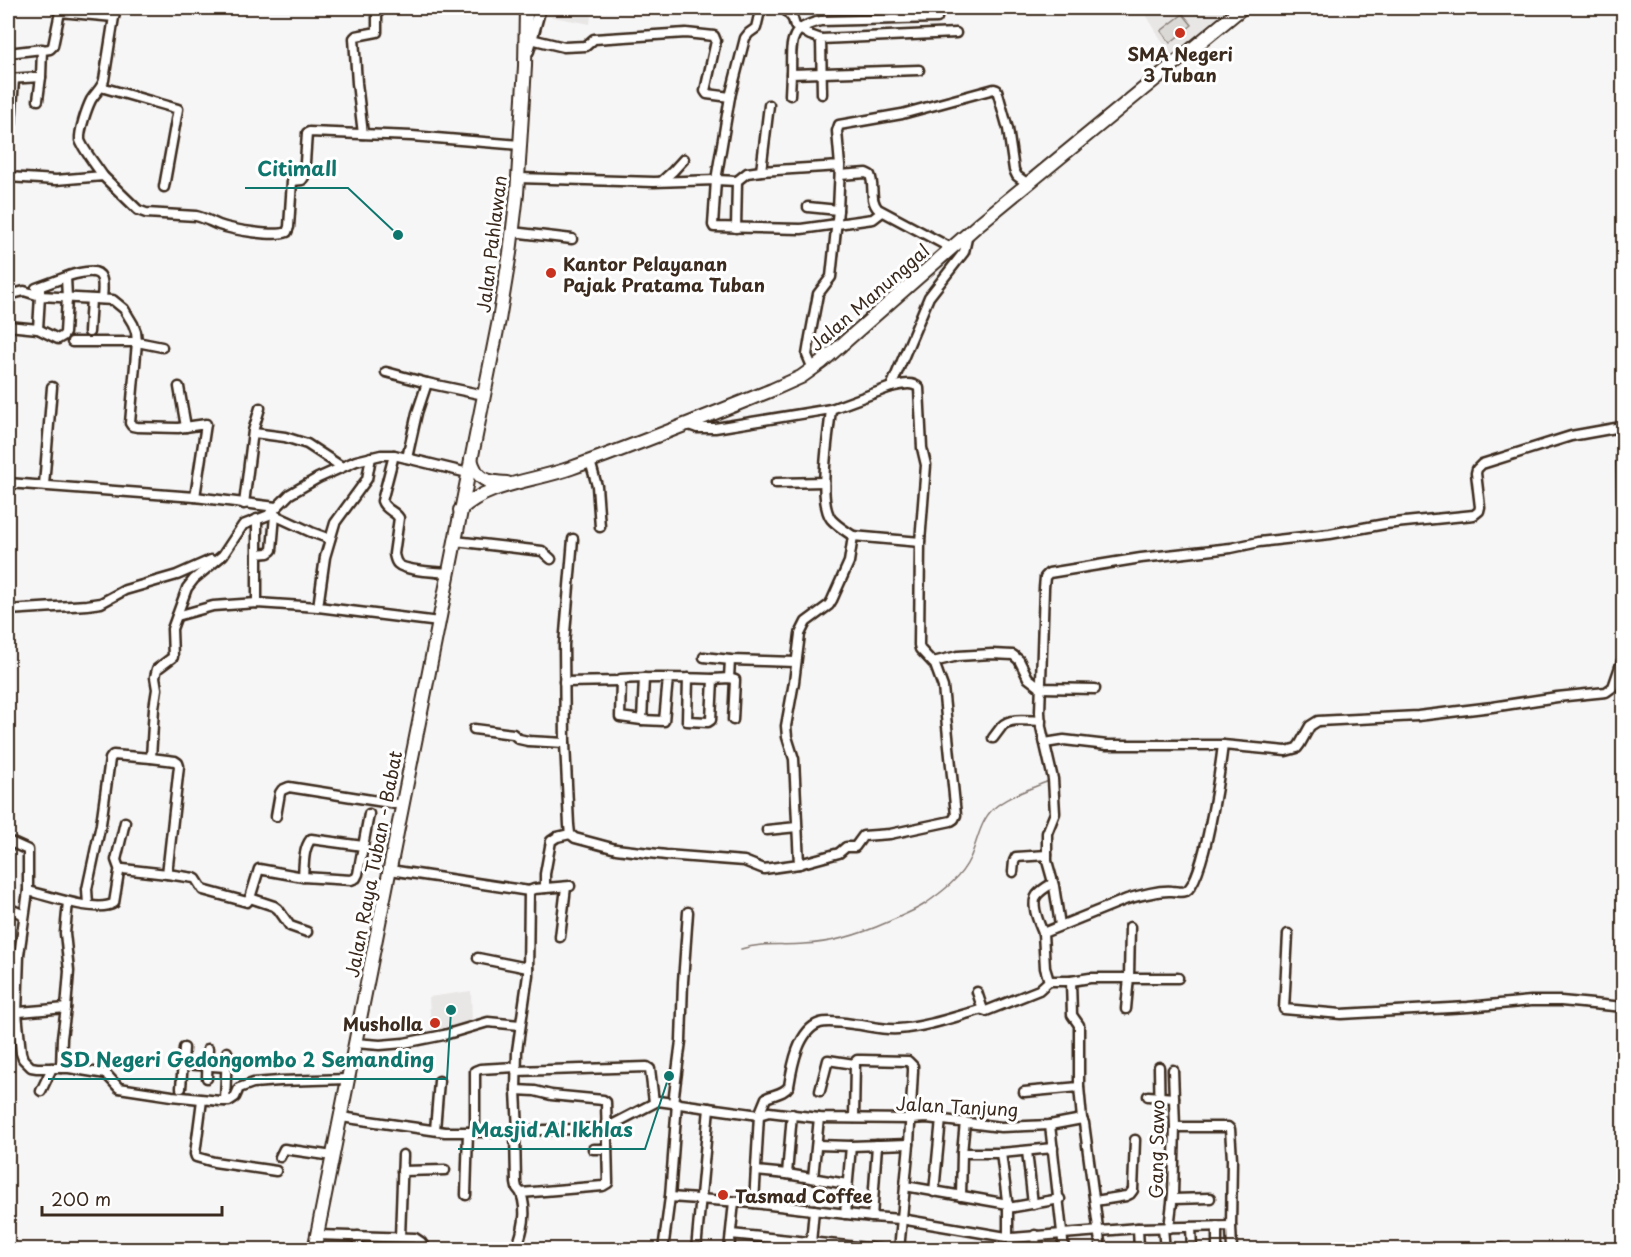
<svg xmlns="http://www.w3.org/2000/svg" width="1631" height="1257" viewBox="0 0 1631 1257" font-family="'Playpen Sans',sans-serif">
<style>
.built{fill:#e9e7e6}
.green{fill:#dbd9d6;stroke:#8b827a;stroke-width:1.5}
.lines{fill:none;stroke-linecap:round;stroke-linejoin:round}
.stream{stroke:#847972;stroke-width:1.5}
.minor-casing{stroke:#3b2a1e;stroke-width:13}
.major-casing{stroke:#3b2a1e;stroke-width:15}
.highway-casing{stroke:#3b2a1e;stroke-width:16}
.minor{stroke:#fff;stroke-width:8}
.major{stroke:#fff;stroke-width:10}
.highway{stroke:#fff;stroke-width:12}
.poi-dot{fill:#c8321e;stroke:#fff;stroke-width:2}
.labels{text-anchor:middle;dominant-baseline:central;stroke-width:6;stroke-linejoin:round;paint-order:stroke}
.poi-label{font-size:18px;font-weight:bold;fill:#3b2a1e;stroke:#fff;text-anchor:start}
.street-label{font-size:18px;fill:#3b2a1e;stroke:#fff}
.leader{fill:none;stroke:#0f766e;stroke-width:2}
.callout-dot{fill:#0f766e;stroke:#fff;stroke-width:2}
.callout-label{font-size:20px;text-anchor:middle;font-weight:bold;fill:#0f766e;stroke:#fff;stroke-width:6;stroke-linejoin:round;paint-order:stroke}
</style>
<rect width="100%" height="100%" fill="#f7f6f6"/>
<filter id="ink" filterUnits="userSpaceOnUse"><feTurbulence type="fractalNoise" baseFrequency=".0167" numOctaves="2"/><feDisplacementMap in="SourceGraphic" scale="12" xChannelSelector="R" yChannelSelector="G"/><feConvolveMatrix kernelMatrix="1 2 1 2 8 2 1 2 1" color-interpolation-filters="sRGB"/></filter>
<g filter="url(#ink)">
<g class="built">
<path d="M549,8H592L590,24L547,16Z"/>
<path d="M1142,8H1234L1172,58Z"/>
<path d="M471,991L472,1023L431,1034L429,997Z"/>
</g>
<path class="green" d="M1183,14L1192,25L1170,43L1161,31Z"/>
<g class="lines">
<path class="stream" d="M741,949C763,942 781,946 804,944C834,943 861,934 888,922C901,916 914,911 925,904C942,892 961,878 970,858C977,843 980,821 993,809C1007,796 1033,788 1051,780"/>
<defs>
<g id="minor">
<path d="M784,8L793,19L795,26L810,35L821,39"/>
<path d="M531,39L564,47L586,46L594,39L686,33L714,36L716,41L705,91L707,94L730,97L745,38L749,33L756,28L760,11L765,8"/>
<path d="M43,50L50,49L53,46L60,12L114,17"/>
<path d="M8,53L42,49L41,77L38,100"/>
<path d="M791,74C792,45 786,28 821,21L937,18"/>
<path d="M8,79L41,77"/>
<path d="M101,87L178,109L164,187"/>
<path d="M822,94L821,39L956,33"/>
<path d="M790,95L791,74L919,70"/>
<path d="M730,97L716,180L713,225L714,227L801,229L873,219L882,212"/>
<path d="M11,124L14,79"/>
<path d="M363,134L357,83L354,38L356,36L377,32V8"/>
<path d="M761,171L769,105"/>
<path d="M840,175L866,173L870,175C875,186 869,200 878,209L951,248"/>
<path d="M103,176C98,168 82,148 80,140C79,131 87,108 91,100C95,93 102,88 104,80L114,17L117,8"/>
<path d="M8,177L56,180L103,176L138,210L146,213L196,216C205,218 211,222 219,225C233,230 275,237 287,232L289,227L292,181L302,180L304,177L307,133L309,132L412,136L520,145"/>
<path d="M518,178L654,182L716,180L737,181L747,173L761,171L840,166L837,131L839,125L902,114L994,89L997,90L1008,129L1014,170L1017,176L1028,184"/>
<path d="M662,181L673,171L684,159"/>
<path d="M808,207L838,210"/>
<path d="M736,228L737,181"/>
<path d="M512,232L572,239"/>
<path d="M40,287V296L113,300L124,309L133,324L136,332L137,342L130,423L132,426L137,427L178,428L206,424L195,497"/>
<path d="M36,288L66,277"/>
<path d="M9,295L24,291L40,296L38,329"/>
<path d="M8,326L38,329L58,339L63,336L65,333L67,298L66,277C73,274 79,273 86,272C106,269 103,285 102,299"/>
<path d="M89,332L91,299"/>
<path d="M72,342H137L162,347"/>
<path d="M813,369L807,355L810,337L818,294L831,277L838,210L840,166"/>
<path d="M386,372L427,383L484,395"/>
<path d="M179,387L186,427"/>
<path d="M891,387C901,385 912,381 919,388L922,448L926,465L920,542"/>
<path d="M686,424L697,428H715L831,409L891,387L929,297L964,252L968,234"/>
<path d="M254,433L285,437L307,444L342,467"/>
<path d="M394,455L382,501C385,510 395,511 399,518L394,554C395,558 395,561 398,564C405,571 438,572 449,573"/>
<path d="M407,458L417,413L427,383"/>
<path d="M590,461L597,486L600,527"/>
<path d="M8,483L195,497L276,507"/>
<path d="M776,483L824,482"/>
<path d="M44,485L52,387"/>
<path d="M244,504L253,431L260,408"/>
<path d="M270,513L311,532L330,539"/>
<path d="M257,519V603"/>
<path d="M1623,529L1621,431V427H1624"/>
<path d="M573,539L564,645L565,743L569,825L570,834L575,838L616,849L666,855L744,861L764,869L799,864L794,759L787,737L786,726L794,682L800,634L806,622L829,605L832,600L849,562L853,536C846,531 837,526 831,519C817,500 829,433 831,409"/>
<path d="M455,541L542,551L551,559"/>
<path d="M257,554L268,553L272,550L275,515"/>
<path d="M318,607L325,557L335,523L367,479L371,457"/>
<path d="M8,610L87,605L101,603L125,590L177,575L211,560"/>
<path d="M177,616L213,606L257,603L318,607L439,622"/>
<path d="M704,657L730,660L796,662"/>
<path d="M933,662L958,656L992,654L1013,655L1019,660L1028,678L1041,688L1095,689"/>
<path d="M668,678L664,721L642,720L620,717L621,679C651,677 682,678 713,679"/>
<path d="M688,678L687,721L708,722L711,720L713,679L729,678L735,680L733,720"/>
<path d="M729,678L730,660"/>
<path d="M564,682L620,681"/>
<path d="M642,720L644,678"/>
<path d="M474,729L513,734L519,739L528,741L565,743"/>
<path d="M993,738C996,734 999,730 1002,726C1010,717 1030,721 1041,721"/>
<path d="M1045,743L1064,740L1107,745H1223L1286,751L1297,748L1300,744L1310,726L1318,721L1418,716L1492,707L1557,697L1606,692L1613,687L1624,655"/>
<path d="M276,816L280,793L282,790L289,787L403,805"/>
<path d="M767,830L797,827"/>
<path d="M8,841L28,850V891"/>
<path d="M799,864L839,853L846,847H855L863,836L890,834L951,821L954,819L956,815L943,687L935,665L920,649L919,645L920,542L853,536"/>
<path d="M390,870L529,891L534,889L570,886"/>
<path d="M120,871L116,860L125,822"/>
<path d="M1013,872L1014,861L1016,857L1047,855"/>
<path d="M167,874L179,766L178,763L175,761L151,758L154,708L157,689L155,677L157,669L173,657L172,629L187,588L194,579L223,555L243,525L269,515L290,494L318,478L356,461L381,455H394L468,473"/>
<path d="M303,877C304,864 303,849 311,839L363,846"/>
<path d="M545,888V874L551,841L557,837L570,834"/>
<path d="M250,898L274,906L278,909L290,926L307,932"/>
<path d="M88,905L87,889L101,824L110,759L113,755L151,758"/>
<path d="M8,908L24,915"/>
<path d="M1060,925L1054,886L1047,861V833L1055,813L1053,779L1041,727L1040,712L1044,588L1045,577L1049,573L1141,558L1231,548L1259,542L1330,534L1385,524L1474,515L1479,511L1480,507L1476,473L1477,469L1482,464L1571,436L1621,427"/>
<path d="M1043,933C1039,923 1030,904 1037,895C1041,890 1048,886 1053,883"/>
<path d="M1288,934L1284,1009L1341,1014L1468,1007L1531,1001H1561L1624,1007"/>
<path d="M560,937L566,887"/>
<path d="M478,958L528,968"/>
<path d="M1178,978H1090L1071,981H1049L1045,968L1043,933L1127,899C1141,895 1158,890 1172,891C1177,891 1181,893 1186,891C1205,880 1220,769 1223,745"/>
<path d="M1071,981L1072,1015L1079,1025V1087L1082,1119L1084,1123L1101,1250"/>
<path d="M977,992L983,1010L986,1011L1039,990L1049,981"/>
<path d="M1126,1009L1129,977L1130,927"/>
<path d="M8,1013L66,1008L69,971L65,933L68,902"/>
<path d="M355,1043L380,1045L404,1043L444,1035L488,1022L520,1025"/>
<path d="M183,1064L226,1067"/>
<path d="M1159,1067L1160,1128"/>
<path d="M61,1068L62,1038L66,1008"/>
<path d="M516,1071L647,1067L650,1069L654,1102"/>
<path d="M207,1078L208,1049"/>
<path d="M348,1079L280,1081L253,1083L239,1088L235,1097L229,1101H220L172,1096L119,1088L106,1074L69,1068H37L31,1067L23,1059L21,1053L17,1013L19,955L28,891C47,895 97,914 114,903L119,872L123,869L167,874L194,878L196,879L203,890L247,902L250,898L259,869L303,877L351,880L356,878L358,874L369,814"/>
<path d="M181,1088L184,1048"/>
<path d="M41,1091L52,1068"/>
<path d="M820,1091L828,1060L854,1064"/>
<path d="M1024,1092L1079,1087"/>
<path d="M1148,1096L1174,1098"/>
<path d="M202,1100L195,1154L196,1157L214,1162L276,1171"/>
<path d="M225,1101L227,1052"/>
<path d="M673,1103L681,1041L683,982L688,912"/>
<path d="M341,1117L445,1132H488L606,1128L658,1101L759,1115L769,1112L819,1118L911,1119L927,1118L1001,1127L1050,1125L1082,1119"/>
<path d="M854,1118L855,1062L857,1060H862L908,1061L913,1066V1071L909,1144L899,1250"/>
<path d="M1050,1125L1064,1250"/>
<path d="M1175,1127H1228L1230,1129L1232,1159L1231,1226"/>
<path d="M435,1130L439,1081"/>
<path d="M515,1131L516,1183L517,1188L521,1193L603,1186L608,1183L606,1102L603,1100L551,1095L535,1091L516,1090"/>
<path d="M518,1131L516,1090L517,1051L528,975L529,891"/>
<path d="M475,1132V1071L480,1069L516,1067"/>
<path d="M817,1145L851,1146L909,1144"/>
<path d="M593,1149H607"/>
<path d="M1027,1151L1033,1204"/>
<path d="M962,1153H1001L1053,1148"/>
<path d="M1001,1153L1008,1208V1238"/>
<path d="M280,1157L284,1149L333,1156"/>
<path d="M402,1171L445,1170"/>
<path d="M756,1171L787,1174L847,1184"/>
<path d="M787,1174L792,1114"/>
<path d="M813,1178L819,1118"/>
<path d="M905,1186L1008,1204"/>
<path d="M934,1192L941,1119"/>
<path d="M466,1195L468,1132"/>
<path d="M961,1196L962,1153L965,1122"/>
<path d="M670,1197L754,1203L872,1217L901,1219L1012,1238L1138,1228L1231,1226L1232,1250"/>
<path d="M1173,1199L1210,1198"/>
<path d="M1095,1201L1126,1196L1130,1194L1133,1190L1135,1140"/>
<path d="M754,1203L759,1115L766,1098C774,1094 784,1094 789,1086C792,1067 798,1030 820,1023C830,1020 850,1024 861,1025C873,1027 885,1030 898,1029C927,1027 954,1017 983,1009"/>
<path d="M1008,1208L1060,1199"/>
<path d="M845,1214L851,1146"/>
<path d="M872,1217L877,1145"/>
<path d="M1217,1226V1250"/>
<path d="M1191,1227L1192,1250"/>
<path d="M1138,1228L1139,1250"/>
<path d="M1163,1228L1165,1250"/>
<path d="M1169,1228L1173,1194L1175,1127L1173,1070"/>
<path d="M731,1234L887,1250"/>
<path d="M317,1235L415,1238L421,1242L426,1250"/>
<path d="M1035,1235L1036,1250"/>
<path d="M358,1236V1250"/>
<path d="M400,1237L403,1155"/>
<path d="M811,1243L814,1210"/>
<path d="M516,1250C523,1230 528,1213 521,1193"/>
<path d="M663,1250L670,1197L677,1103"/>
<path d="M696,1250L709,1108"/>
<path d="M729,1250L734,1202"/>
<path d="M1477,1250L1494,1248L1507,1250"/>
</g>
<path id="major" d="M528,51L540,8"/>
<g id="highway">
<path d="M471,459C477,481 487,482 507,483"/>
<path d="M460,510C488,483 535,481 571,468C639,444 705,417 772,390L801,377L822,362L980,223L1242,8"/>
<path d="M314,1250L499,320L510,253L517,194L525,66L526,8"/>
</g>
</defs>
<use href="#minor" class="minor-casing"/>
<use href="#major" class="major-casing"/>
<use href="#highway" class="highway-casing"/>
<use href="#minor" class="minor"/>
<use href="#major" class="major"/>
<use href="#highway" class="highway"/>
</g>
</g>
<g class="poi-dot">
<circle cx="1180" cy="33" r="6"/>
<circle cx="551" cy="273" r="6"/>
<circle cx="435" cy="1023" r="6"/>
<circle cx="723" cy="1195" r="6"/>
</g>
<g class="labels">
<g class="poi-label">
<text x="1180" y="53" text-anchor="middle">SMA Negeri<tspan x="1180" dy="21">3 Tuban</tspan></text>
<text x="563" y="263">Kantor Pelayanan<tspan x="563" dy="21">Pajak Pratama Tuban</tspan></text>
<text x="423" y="1023" text-anchor="end">Musholla</text>
<text x="735" y="1195">Tasmad Coffee</text>
</g>
<g class="street-label">
<text transform="translate(491 244) rotate(-83)">Jalan Pahlawan</text>
<text transform="translate(869 297) rotate(-41)">Jalan Manunggal</text>
<text transform="translate(373 864) rotate(-79)">Jalan Raya Tuban - Babat</text>
<text transform="translate(957 1106) rotate(3)">Jalan Tanjung</text>
<text transform="translate(1156 1149) rotate(-89)">Gang Sawo</text>
</g>
</g>
<path class="leader" d="M398 235L348 188H245M451 1010L447 1079H48M669 1076L645 1149H458"/>
<g class="callout-dot">
<circle cx="398" cy="235" r="6"/>
<circle cx="451" cy="1010" r="6"/>
<circle cx="669" cy="1076" r="6"/>
</g>
<g class="callout-label">
<text x="297" y="176">Citimall</text>
<text x="247" y="1067">SD Negeri Gedongombo 2 Semanding</text>
<text x="552" y="1137">Masjid Al Ikhlas</text>
</g>
<rect width="1631" height="1257" fill="none" stroke="#fff" stroke-width="30"/>
<rect x="15" y="15" width="1601" height="1227" fill="none" stroke="#3b2a1e" stroke-width="2" filter="url(#ink)"/>
<path d="M42 1206v9h180v-9" fill="none" stroke="#3b2a1e" stroke-width="3"/>
<text x="51" y="1206" font-size="18" fill="#3b2a1e" stroke="#ffffff" stroke-width="4.5" paint-order="stroke">200 m</text>
</svg>
